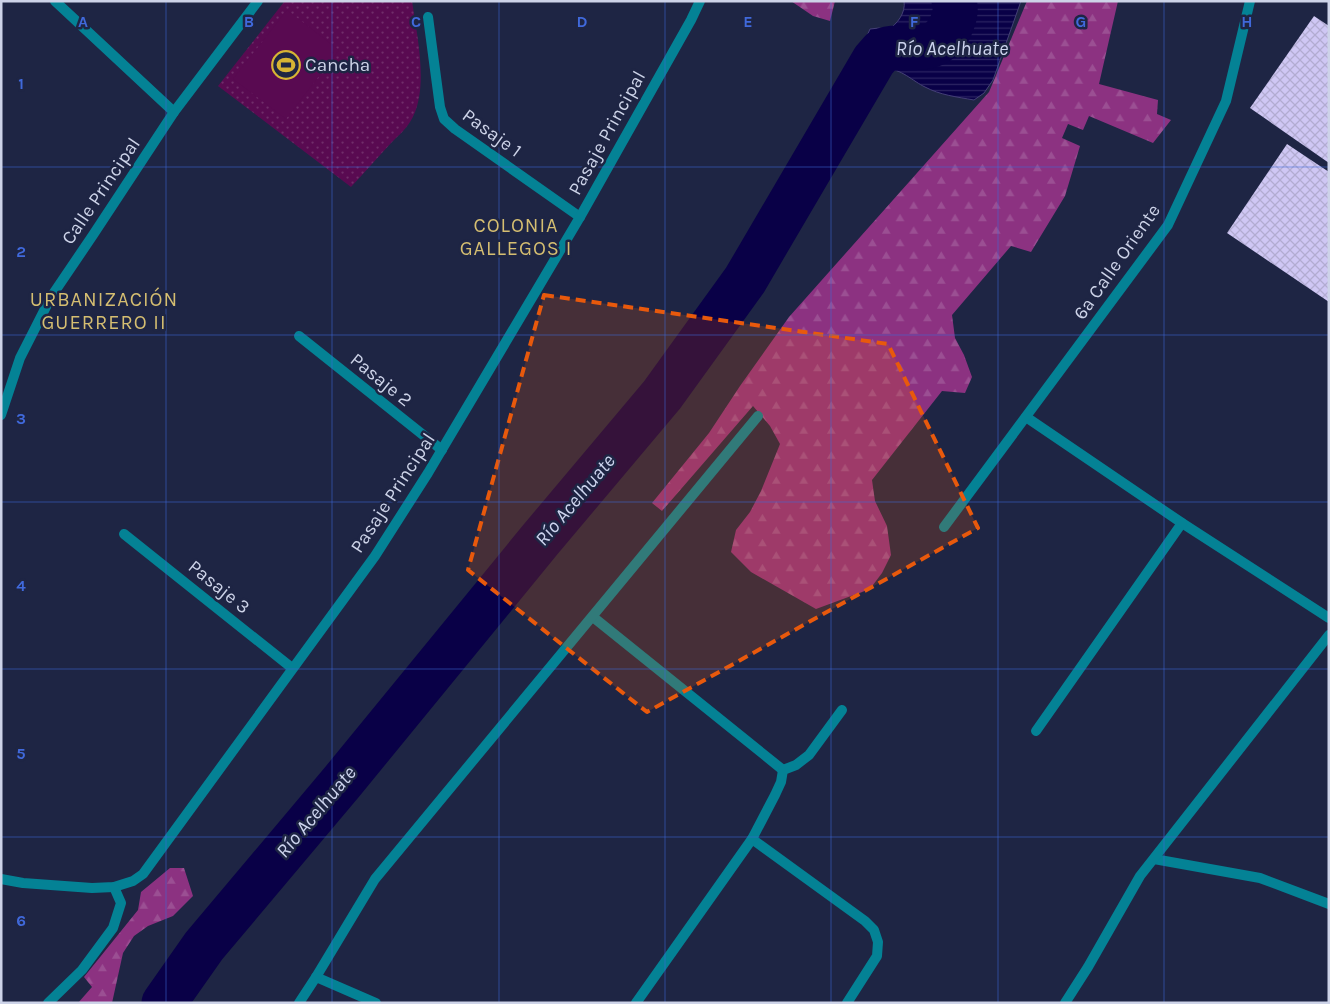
<svg xmlns="http://www.w3.org/2000/svg" width="1330" height="1004" viewBox="0 0 1330 1004" font-family="Karla,sans-serif">
<style>
.green{fill:url(#green-dots)}
.forest{fill:url(#forest-firs)}
.pitch{fill:#590a51}
.water{fill:url(#water-rules);stroke:#443f77}
.lines{fill:none;stroke-linecap:round;stroke-linejoin:round}
.river{stroke:#090047;stroke-width:45}
.building{fill:url(#building-cross-hatch)}
.minor{stroke:#048295;stroke-width:10}
.marked{fill:#e8590c;fill-opacity:0.2;stroke:#e8590c;stroke-width:4;stroke-dasharray:10 6;stroke-linejoin:round}
.grid{fill:none;stroke:#4069db;stroke-width:1;stroke-opacity:0.55}
.labels{text-anchor:middle;dominant-baseline:central;stroke-width:5;stroke-linejoin:round;paint-order:stroke}
.poi-label{font-size:19px;fill:#cdd3e8;stroke:#1e2544;text-anchor:start}
.street-label{font-size:19px;fill:#cdd3e8;stroke:#1e2544}
.water-label{font-size:20px;font-style:italic;fill:#cdd4ee;stroke:#1e2544}
.neighbourhood-label{font-size:20px;letter-spacing:1px;fill:#d5be71;stroke:#1e2544}
.grid-label{font-size:16px;text-anchor:middle;font-weight:bold;fill:#4069db;stroke:#1e2544;stroke-width:5;stroke-linejoin:round;paint-order:stroke}
</style>
<defs>
<pattern id="green-dots" width="8" height="8" patternUnits="userSpaceOnUse" patternTransform="scale(1.25)"><rect width="8" height="8" fill="#590a51"/><path d="M2 2h.1M6 6h.1" fill="none" stroke="#702d6a" stroke-width="1.8" stroke-linecap="round"/></pattern>
<pattern id="forest-firs" width="22" height="20" patternUnits="userSpaceOnUse" patternTransform="scale(1.25)"><rect width="22" height="20" fill="#8c3281"/><path d="M5 1l3.5 6h-7zM16 11l3.5 6h-7z" fill="#9b4f93"/></pattern>
<pattern id="water-rules" width="6" height="5" patternUnits="userSpaceOnUse" patternTransform="scale(1.25)"><rect width="6" height="5" fill="#090047"/><path d="M0 2.5h6" fill="none" stroke="#2c2462"/></pattern>
<pattern id="building-cross-hatch" width="8" height="8" patternUnits="userSpaceOnUse" patternTransform="scale(1.25)"><rect width="8" height="8" fill="#cfc7f4"/><path d="M0 0l8 8M0 8l8-8" fill="none" stroke="#b2acd1"/></pattern>
</defs>
<rect width="100%" height="100%" fill="#1e2544"/>
<path class="green" d="M412,1C417,36 430,91 410,122C406,129 398,136 392,142C378,157 365,172 351,187L218,86L284,2Z"/>
<g class="forest">
<path d="M791,1H835L830,21L813,16Z"/>
<path d="M1027,1H1118L1099,84L1158,100L1157,114L1171,120L1153,143L1089,116L1083,130L1068,124L1062,138L1080,146L1065,196L1031,252L1011,246L952,315L955,338L964,355L972,377L965,393L942,391L872,480L875,501L887,526L891,555L882,573L870,589L816,609L751,572L731,552L736,530L750,512L761,491L780,444L770,426L753,406L662,511L652,503L709,433L740,386L789,317L989,92Z"/>
<path d="M170,868H184L193,896L173,916L148,926L134,936L123,953L112,1003H78L92,987L84,977L138,910L141,892Z"/>
</g>
<path class="pitch" d="M287,10L339,50L286,119L233,79Z"/>
<path class="water" d="M904,1H1021L993,80L984,93L974,100C957,97 940,95 925,87C914,82 899,67 887,70C876,72 866,82 857,89L867,36L870,29L879,28L888,30C897,24 906,13 904,1Z"/>
<g class="lines">
<path class="river" d="M164,1003L204,946L342,782L540,540L662,395L745,280L874,60C877,57 880,53 882,51C886,49 894,48 898,48C921,47 937,51 950,28C954,19 957,11 954,1"/>
</g>
<g class="building">
<path d="M1314,16L1329,26V163L1250,108Z"/>
<path d="M1287,144L1329,172V302L1227,233Z"/>
</g>
<g class="lines">
<g class="minor">
<path d="M55,1L174,112"/>
<path d="M428,17L440,107L444,119L455,129L580,217"/>
<path d="M299,336L442,450"/>
<path d="M1,415L20,358L51,297L93,235L174,112L258,1"/>
<path d="M1026,417L1182,523L1329,618"/>
<path d="M944,527L1168,225L1226,101L1250,1"/>
<path d="M124,534L292,668"/>
<path d="M593,617L783,770"/>
<path d="M1036,731L1182,523"/>
<path d="M752,839L865,921L874,930L878,942L877,956L847,1003"/>
<path d="M1154,859L1260,878L1329,904"/>
<path d="M1,879L23,883L92,888L114,887L133,881L143,874L375,556L428,473L580,217L691,20L700,1"/>
<path d="M316,977L376,1003"/>
<path d="M48,1003L82,970L113,928L121,903L114,887"/>
<path d="M299,1003L316,977L375,879L758,416"/>
<path d="M636,1003L752,839L775,795L781,782L783,770L796,765L809,755L842,710"/>
<path d="M1065,1003L1088,967L1140,876L1329,635"/>
</g>
</g>
<path class="marked" d="M544,295L888,344L978,528L647,712L468,570Z"/>
<path class="grid" d="M166,1V1003M332,1V1003M499,1V1003M665,1V1003M831,1V1003M998,1V1003M1164,1V1003M1,167H1329M1,335H1329M1,502H1329M1,669H1329M1,837H1329"/>
<defs>
<symbol id="stadium-ring" viewBox="-11 -11 22 22"><circle r="9.5" fill="#1e2544" stroke="#d7b434" stroke-width="1.5"/><path d="M0-5a6.5 5 0 1 0 0 10a6.5 5 0 1 0 0-10ZM-3.5-1.8h7v3.6h-7Z" fill="#d7b434"/></symbol>
</defs>
<g fill-rule="evenodd">
<use href="#stadium-ring" x="270" y="49" width="32" height="32"/>
</g>
<g class="labels">
<g class="poi-label">
<text x="305" y="65">Cancha</text>
</g>
<g class="street-label">
<text transform="translate(492 133) rotate(36)">Pasaje 1</text>
<text transform="translate(607 133) rotate(-61)">Pasaje Principal</text>
<text transform="translate(101 191) rotate(-56)">Calle Principal</text>
<text transform="translate(1117 262) rotate(-55)">6a Calle Oriente</text>
<text transform="translate(381 380) rotate(39)">Pasaje 2</text>
<text transform="translate(393 493) rotate(-57)">Pasaje Principal</text>
<text transform="translate(219 587) rotate(39)">Pasaje 3</text>
</g>
<g class="water-label">
<text x="952" y="48">Río Acelhuate</text>
<text transform="translate(575 500) rotate(-50)">Río Acelhuate</text>
<text transform="translate(316 812) rotate(-50)">Río Acelhuate</text>
</g>
<g class="neighbourhood-label">
<text x="516" y="225">COLONIA<tspan x="516" dy="23">GALLEGOS I</tspan></text>
<text x="104" y="299">URBANIZACIÓN<tspan x="104" dy="23">GUERRERO II</tspan></text>
</g>
</g>
<g class="grid-label">
<text x="83" y="27">A</text>
<text x="249" y="27">B</text>
<text x="416" y="27">C</text>
<text x="582" y="27">D</text>
<text x="748" y="27">E</text>
<text x="914" y="27">F</text>
<text x="1081" y="27">G</text>
<text x="1247" y="27">H</text>
<text x="21" y="89">1</text>
<text x="21" y="257">2</text>
<text x="21" y="424">3</text>
<text x="21" y="591">4</text>
<text x="21" y="759">5</text>
<text x="21" y="926">6</text>
</g>
<rect width="1330" height="1004" fill="none" stroke="#cdd3e8" stroke-width="5"/>
</svg>
